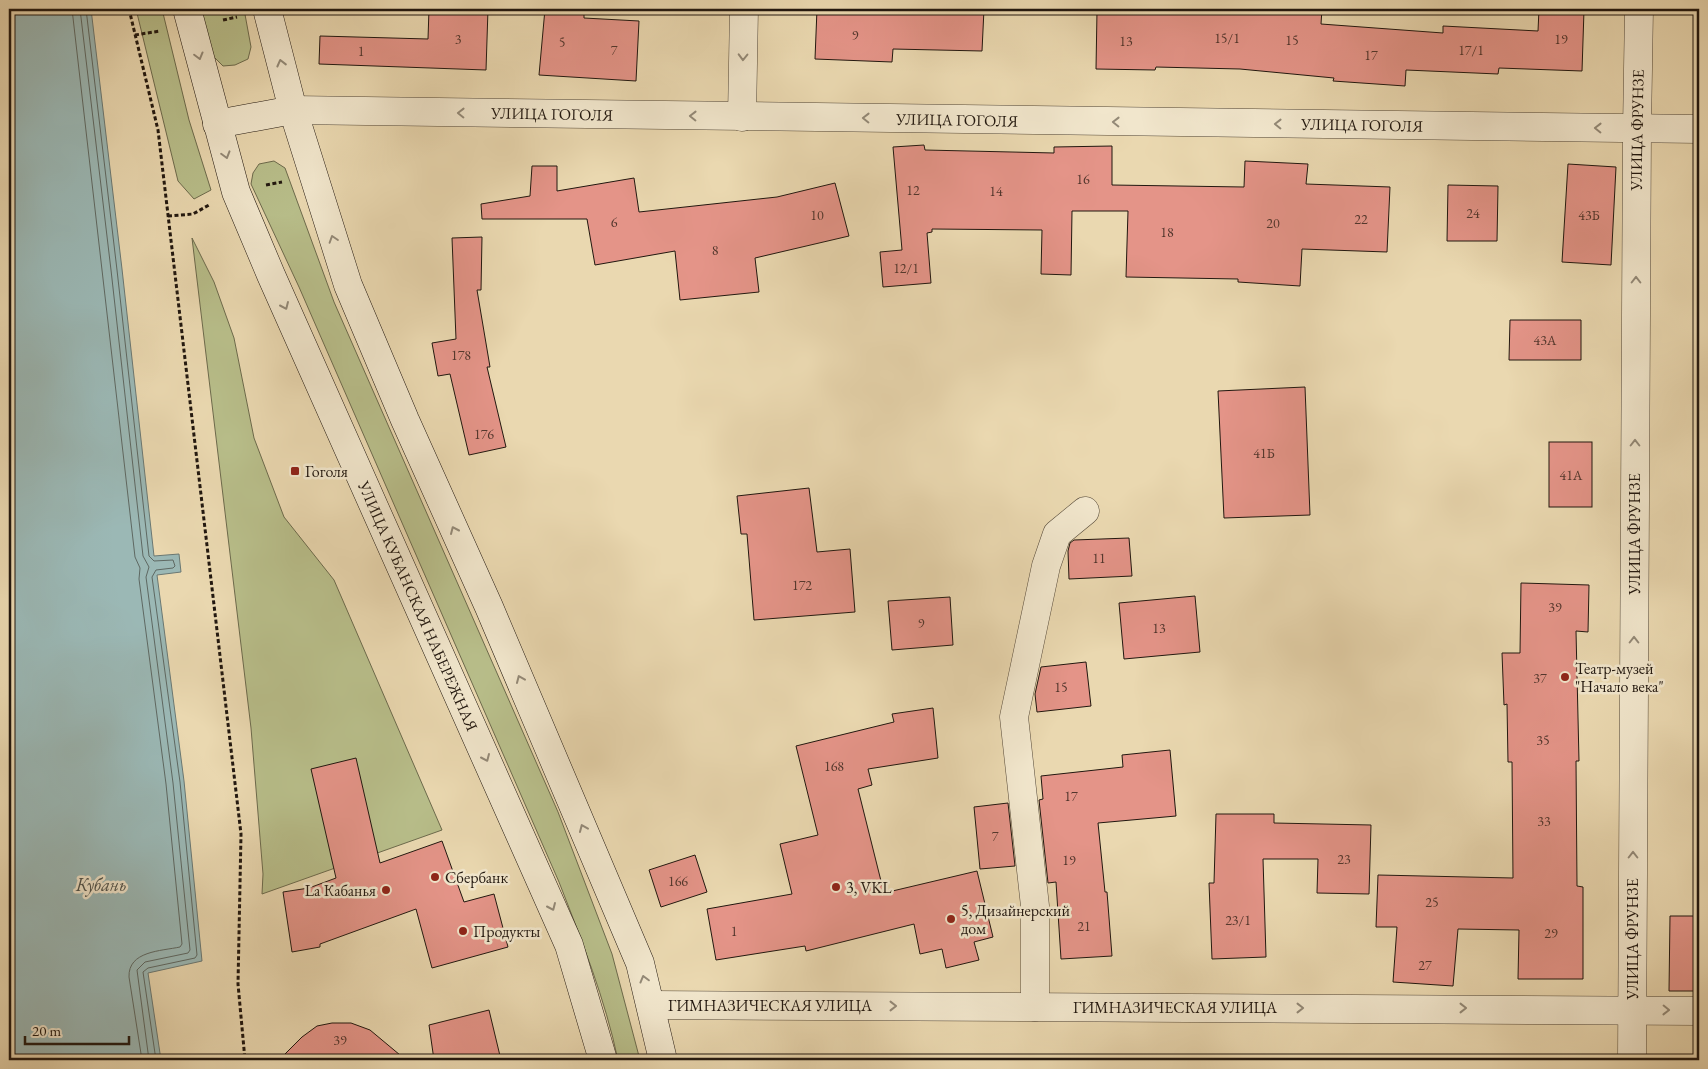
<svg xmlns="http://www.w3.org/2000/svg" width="1708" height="1069" viewBox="0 0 1708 1069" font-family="'EB Garamond',serif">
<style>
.green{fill:#b8be8a;stroke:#6c6a4c}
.water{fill:#9bb8b5;stroke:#6a7873}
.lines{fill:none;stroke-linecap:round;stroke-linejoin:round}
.shore{stroke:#5e6862;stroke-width:1}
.building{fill:#e49488;stroke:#21170f}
.minor-casing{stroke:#534737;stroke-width:29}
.tertiary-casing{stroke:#534737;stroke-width:29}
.secondary-casing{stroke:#21170f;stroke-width:29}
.path{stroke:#21170f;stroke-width:3;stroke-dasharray:4 2.5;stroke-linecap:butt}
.minor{stroke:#f1e6cc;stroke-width:28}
.tertiary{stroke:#f1e6cc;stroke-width:28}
.secondary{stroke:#f1e6cc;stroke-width:28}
.oneway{stroke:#938977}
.poi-dot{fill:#8f2418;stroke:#f1e6cc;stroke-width:2}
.labels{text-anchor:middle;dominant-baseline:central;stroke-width:5;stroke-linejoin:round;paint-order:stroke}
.number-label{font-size:14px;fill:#52362d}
.street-label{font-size:16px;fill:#21170f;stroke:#f1e6cc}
.poi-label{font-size:16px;fill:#21170f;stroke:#f1e6cc;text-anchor:start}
.water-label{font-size:18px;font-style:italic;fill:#4c4f49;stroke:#f1e6cc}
</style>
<rect width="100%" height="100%" fill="#ead8b0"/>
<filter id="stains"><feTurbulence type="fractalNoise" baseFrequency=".004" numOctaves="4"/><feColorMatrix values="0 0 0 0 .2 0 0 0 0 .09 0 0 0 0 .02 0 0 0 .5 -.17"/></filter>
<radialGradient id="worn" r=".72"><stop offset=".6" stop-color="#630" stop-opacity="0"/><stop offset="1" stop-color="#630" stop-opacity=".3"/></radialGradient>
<g class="green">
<path d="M136,9H162L189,120L211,190L194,199L178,181Z"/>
<path d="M201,9H244L251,47L248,59L235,65L223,66L211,54Z"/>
<path d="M274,161L285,168L334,302L558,812L612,954L640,1060H618C605,999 582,941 559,882L299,287L251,184L253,173L259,164Z"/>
<path d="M192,238L214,282L234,338L254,438L284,517L334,580L442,830L262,894L263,874L251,728Z"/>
</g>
<path class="water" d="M9,9H91L122,269L154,556L179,554L181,572L157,575L184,781L202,961L148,973L161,1060H9Z"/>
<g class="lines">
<g class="shore">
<path d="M72,9L135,557L140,568L139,579L166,784L182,944L180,947C161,951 128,951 129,977L142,1060"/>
<path d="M80,9L111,270L143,556L149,567L146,577L173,783L190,950L188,953L145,962L137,970L149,1060"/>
<path d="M86,9L117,270L149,556L154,561L173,560L175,566L173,568L156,570L152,577L180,782L197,955L195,958L148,968L143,972L156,1060"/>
</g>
</g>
<g class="building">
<path d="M429,9H488L486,70L319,64L320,36L428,39Z"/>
<path d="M545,9H584V18L639,21L636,81L539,75Z"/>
<path d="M817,9L929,12V9H984L982,51L893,49L892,62L815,59Z"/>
<path d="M1204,9H1322L1321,24L1443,33V26L1538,31L1539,9L1584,10L1582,71L1499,68L1498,74L1406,70L1405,86L1333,81L1334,78L1240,69L1156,67L1155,70L1096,69L1097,11L1204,13Z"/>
<path d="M924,145L925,150L1054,153V147L1112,146V185L1244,187L1245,161L1308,164L1306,184L1390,187L1387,252L1302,249L1300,286L1238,282V279L1126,277L1128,211H1072L1071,275L1041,274L1042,230L932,229V232L927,233L931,283L883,287L880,252L902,250L893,147Z"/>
<path d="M1568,164L1616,167L1611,265L1562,262Z"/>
<path d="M532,166H557V191L634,178L639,212L777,197L835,183L849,236L755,258L759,292L680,300L675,251L595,265L587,219H482L481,204L530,196Z"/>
<path d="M1448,185L1498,186L1497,241H1447Z"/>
<path d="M482,237L481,290H477L490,367H487L506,447L469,455L450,374L438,376L432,343L456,339L452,238Z"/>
<path d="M1510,320H1581V360H1509Z"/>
<path d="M1305,387L1310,515L1224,518L1218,391Z"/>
<rect x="1549" y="442" width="43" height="65"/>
<path d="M809,488L817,552L850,549L855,612L754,620L747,534H741L737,496Z"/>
<path d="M1129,538L1132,576L1069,579L1068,551L1070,543L1074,540Z"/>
<path d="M1521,583L1589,585L1588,632L1576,631L1579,761H1576L1577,886L1583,887V979H1518L1519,930L1458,929L1453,986L1393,982L1397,927H1376L1378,875L1513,878L1512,762H1508L1507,704L1504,705L1502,653H1520Z"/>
<path d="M1195,596L1200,652L1124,659L1119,603Z"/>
<path d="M950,597L953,645L892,650L888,601Z"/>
<path d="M1086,662L1091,706L1037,712L1035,694L1041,667Z"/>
<path d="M933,708L938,758L868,769L872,785L858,789L884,893L977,871L993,937L974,942L979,960L946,968L942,949L920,954L914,924L806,951L805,946L716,960L707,909L792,894L780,844L818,835L796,746L894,722L892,714Z"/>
<path d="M1170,750L1176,816L1098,823L1105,892H1107L1112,956L1061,959L1056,882L1048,883L1039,800L1043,799L1041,776L1123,767L1122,755Z"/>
<path d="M356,758L380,863L442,841L464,902L494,894L508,947L432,968L416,909L320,944V947L292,952L283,892L309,888L336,878L311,769Z"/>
<path d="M1008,803L1015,866L980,869L974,807Z"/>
<path d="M1216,814H1274V823L1371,825L1369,894L1317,893L1318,859H1263L1266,957L1212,959L1209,883H1214Z"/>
<path d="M695,855L707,892L661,907L649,870Z"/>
<path d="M1670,916H1699V991H1669Z"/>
<path d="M489,1010L501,1060H434L429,1025Z"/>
<path d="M332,1023H351L370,1030L406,1060H279L302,1037L317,1026Z"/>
</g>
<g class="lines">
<defs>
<path id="minor" d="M1035,1007V906L1014,717L1046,566L1057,534L1085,511"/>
<g id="tertiary">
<path d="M293,110L1699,129"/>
<path d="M742,117L744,9"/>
<path d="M651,1005L1699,1011"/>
<path d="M1632,1060L1637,129L1639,9"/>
</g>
<g id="secondary">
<path d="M187,9L236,192L271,275L569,945L603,1060"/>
<path d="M267,9L293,110L348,285L405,420L489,607L640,963L663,1060"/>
<path d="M217,124L293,110"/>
</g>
</defs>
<use href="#minor" class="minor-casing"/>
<use href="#tertiary" class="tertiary-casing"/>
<use href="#secondary" class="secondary-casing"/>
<g class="path">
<path d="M129,9L158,130L241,834L238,984L245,1060"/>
<path d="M223,20L237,17"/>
<path d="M135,35L160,31"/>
<path d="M266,185L282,182"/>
<path d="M168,216L193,214L209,205"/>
</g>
<use href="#minor" class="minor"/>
<use href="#tertiary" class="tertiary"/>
<use href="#secondary" class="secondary"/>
</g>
<defs><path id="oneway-chevron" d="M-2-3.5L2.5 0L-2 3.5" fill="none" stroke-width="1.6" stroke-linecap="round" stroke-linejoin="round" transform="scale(1.25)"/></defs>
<g class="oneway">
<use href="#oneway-chevron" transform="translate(199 56) rotate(75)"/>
<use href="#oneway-chevron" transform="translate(743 57) rotate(91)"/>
<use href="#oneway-chevron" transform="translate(281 63) rotate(-104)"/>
<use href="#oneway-chevron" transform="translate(461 113) rotate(-179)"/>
<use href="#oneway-chevron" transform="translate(693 116) rotate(-179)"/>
<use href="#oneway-chevron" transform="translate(866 118) rotate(-179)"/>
<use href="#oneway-chevron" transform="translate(1116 122) rotate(-179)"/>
<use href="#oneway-chevron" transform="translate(1278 124) rotate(-179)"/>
<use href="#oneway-chevron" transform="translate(1598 128) rotate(-179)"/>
<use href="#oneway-chevron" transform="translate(226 155) rotate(74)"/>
<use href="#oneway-chevron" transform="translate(333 239) rotate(-108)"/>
<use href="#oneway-chevron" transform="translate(1636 280) rotate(-90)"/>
<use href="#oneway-chevron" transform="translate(285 306) rotate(66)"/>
<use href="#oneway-chevron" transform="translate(1635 443) rotate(-90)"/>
<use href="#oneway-chevron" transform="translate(454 530) rotate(-114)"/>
<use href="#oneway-chevron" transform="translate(1634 640) rotate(-90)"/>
<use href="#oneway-chevron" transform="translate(520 679) rotate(-113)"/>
<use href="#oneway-chevron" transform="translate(486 758) rotate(66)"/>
<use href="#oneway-chevron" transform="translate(583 828) rotate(-113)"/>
<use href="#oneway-chevron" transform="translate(1633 855) rotate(-90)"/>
<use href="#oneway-chevron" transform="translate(552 907) rotate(66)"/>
<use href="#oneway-chevron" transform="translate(644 979) rotate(-105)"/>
<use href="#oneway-chevron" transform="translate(893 1006)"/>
<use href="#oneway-chevron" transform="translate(1300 1008)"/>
<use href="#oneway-chevron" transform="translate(1463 1008)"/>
<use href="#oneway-chevron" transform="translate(1666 1010) rotate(1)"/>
</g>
<g class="poi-dot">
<rect x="290" y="466" width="10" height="10" rx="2.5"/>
<circle cx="1565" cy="677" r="5"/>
<circle cx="435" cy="877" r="5"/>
<circle cx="836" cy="887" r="5"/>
<circle cx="386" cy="890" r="5"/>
<circle cx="951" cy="919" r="5"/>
<circle cx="463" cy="931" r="5"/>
</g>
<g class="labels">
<g class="number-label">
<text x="855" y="35">9</text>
<text x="1227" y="38">15/1</text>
<text x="458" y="39">3</text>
<text x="1561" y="39">19</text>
<text x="1292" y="40">15</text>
<text x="1126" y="41">13</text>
<text x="562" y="42">5</text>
<text x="614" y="50">7</text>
<text x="1471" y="50">17/1</text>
<text x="361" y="51">1</text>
<text x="1371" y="55">17</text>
<text x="1083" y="179">16</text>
<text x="913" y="190">12</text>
<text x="996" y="191">14</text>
<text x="1473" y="213">24</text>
<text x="817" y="215">10</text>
<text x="1589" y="215">43Б</text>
<text x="1361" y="219">22</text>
<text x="614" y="222">6</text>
<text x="1273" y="223">20</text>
<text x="1167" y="232">18</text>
<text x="715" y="250">8</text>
<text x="906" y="268">12/1</text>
<text x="1545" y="340">43А</text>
<text x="461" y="355">178</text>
<text x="484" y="434">176</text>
<text x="1264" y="453">41Б</text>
<text x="1571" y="475">41А</text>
<text x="1099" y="558">11</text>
<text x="802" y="585">172</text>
<text x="1555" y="607">39</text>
<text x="921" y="623">9</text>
<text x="1159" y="628">13</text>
<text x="1540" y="678">37</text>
<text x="1061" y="687">15</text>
<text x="1543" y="740">35</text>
<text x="834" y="766">168</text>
<text x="1071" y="796">17</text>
<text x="1544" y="821">33</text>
<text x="995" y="836">7</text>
<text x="1344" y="859">23</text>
<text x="1069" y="860">19</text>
<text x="678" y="881">166</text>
<text x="1432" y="902">25</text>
<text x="1238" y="920">23/1</text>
<text x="1084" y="926">21</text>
<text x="734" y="931">1</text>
<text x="1551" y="933">29</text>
<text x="1425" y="965">27</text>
<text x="340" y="1040">39</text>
</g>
<g class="street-label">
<text transform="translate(552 114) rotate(1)">УЛИЦА ГОГОЛЯ</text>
<text transform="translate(957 120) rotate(1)">УЛИЦА ГОГОЛЯ</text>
<text transform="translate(1362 125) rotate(1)">УЛИЦА ГОГОЛЯ</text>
<text transform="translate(1637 130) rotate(-89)">УЛИЦА ФРУНЗЕ</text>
<text transform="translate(1634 534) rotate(-90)">УЛИЦА ФРУНЗЕ</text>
<text transform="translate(418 606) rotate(66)">УЛИЦА КУБАНСКАЯ НАБЕРЕЖНАЯ</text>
<text transform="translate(1632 939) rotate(-90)">УЛИЦА ФРУНЗЕ</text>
<text x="770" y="1005">ГИМНАЗИЧЕСКАЯ УЛИЦА</text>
<text x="1175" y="1007">ГИМНАЗИЧЕСКАЯ УЛИЦА</text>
</g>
<g class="poi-label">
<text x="305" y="471">Гоголя</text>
<text x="1575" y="668">Театр-музей<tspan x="1575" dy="18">"Начало века"</tspan></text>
<text x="445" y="877">Сбербанк</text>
<text x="846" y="887">3, VKL</text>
<text x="376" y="890" text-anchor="end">La Кабанья</text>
<text x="961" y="910">5, Дизайнерский<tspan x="961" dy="18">дом</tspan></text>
<text x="473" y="931">Продукты</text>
</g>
<g class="water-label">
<text x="101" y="884">Кубань</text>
</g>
</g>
<rect width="1708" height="1069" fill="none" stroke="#ead8b0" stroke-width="30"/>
<rect x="10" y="10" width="1688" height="1049" fill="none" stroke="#21170f" stroke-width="2.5"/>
<rect x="15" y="15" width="1678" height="1039" fill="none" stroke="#21170f"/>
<path d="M25 1036v8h104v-8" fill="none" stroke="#21170f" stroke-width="2.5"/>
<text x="32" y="1036" font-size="15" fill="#21170f" stroke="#f1e6cc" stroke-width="4" paint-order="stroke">20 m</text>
<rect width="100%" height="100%" filter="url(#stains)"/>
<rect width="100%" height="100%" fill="url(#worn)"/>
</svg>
